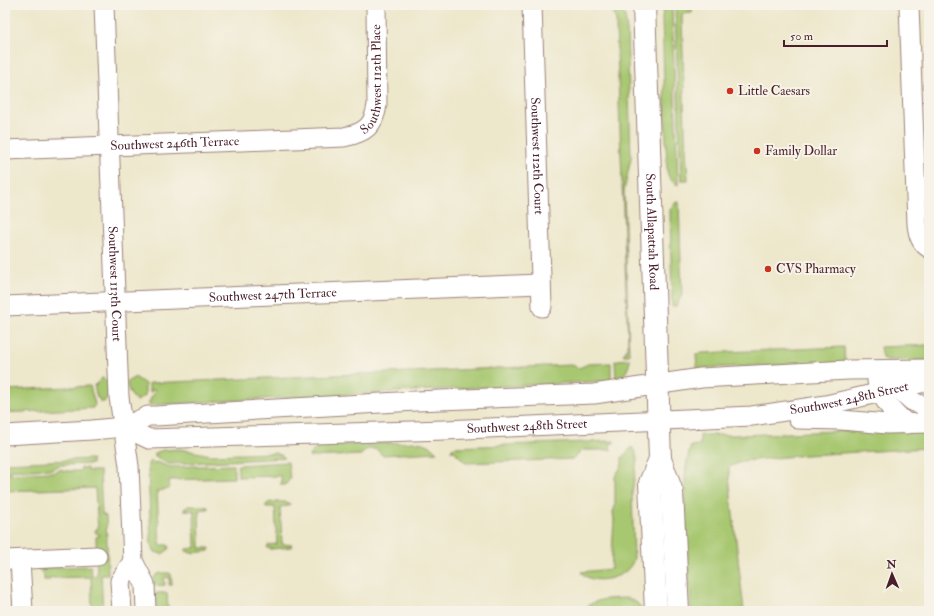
<svg xmlns="http://www.w3.org/2000/svg" width="934" height="616" viewBox="0 0 934 616" font-family="'IM FELL Double Pica',serif">
<style>
.green{fill:#a7c76f;stroke:#78734d}
.lines{fill:none;stroke-linecap:round;stroke-linejoin:round}
.minor-casing{stroke:#9c837b;stroke-width:21}
.major-casing{stroke:#9c837b;stroke-width:24}
.minor{stroke:#fff;stroke-width:19}
.major{stroke:#fff;stroke-width:22}
.poi-dot{fill:#c8321e;stroke:#f7f3e8;stroke-width:1.5}
.labels{text-anchor:middle;dominant-baseline:central;stroke-width:4;stroke-linejoin:round;paint-order:stroke}
.street-label{font-size:13px;fill:#4a1f2b;stroke:#f7f3e8}
.poi-label{font-size:13px;fill:#4a1f2b;stroke:#f7f3e8;text-anchor:start}
</style>
<rect width="100%" height="100%" fill="#f7f3e8"/>
<filter id="ink" filterUnits="userSpaceOnUse"><feTurbulence type="fractalNoise" baseFrequency=".025" numOctaves="2"/><feDisplacementMap in="SourceGraphic" scale="8" xChannelSelector="R" yChannelSelector="G"/><feConvolveMatrix kernelMatrix="1 2 1 2 8 2 1 2 1" color-interpolation-filters="sRGB"/></filter>
<filter id="wash" filterUnits="userSpaceOnUse"><feTurbulence type="fractalNoise" baseFrequency=".012" numOctaves="4" result="noise"/><feDisplacementMap in="SourceGraphic" scale="16" xChannelSelector="R" yChannelSelector="G"/><feGaussianBlur stdDeviation="0.9" result="paint"/><feColorMatrix in="noise" values="0 0 0 0 0 0 0 0 0 0 0 0 0 0 0 0 0 1.4 0 .05"/><feComposite in="paint" operator="in"/></filter>
<g filter="url(#wash)">
<rect width="100%" height="100%" fill="#ede7cb"/>
<g class="green">
<path d="M665,5H669L672,7L678,185C672,183 668,177 667,171L662,17Z"/>
<path d="M618,6L625,16L627,30L631,158L624,191L629,355H623L627,349L628,341L616,23V19L612,13Z"/>
<path d="M675,6H692V13L682,14L685,134L688,180H681Z"/>
<path d="M676,202H679L682,295L676,306L672,307L670,210Z"/>
<path d="M929,345V361L886,360L882,358L880,347Z"/>
<path d="M844,347L845,363L697,368L696,355L702,353Z"/>
<path d="M630,359C629,369 625,376 616,381L615,361L618,360Z"/>
<path d="M611,363V382L604,381L149,405V401L151,400V396L154,395L155,390H151V393L149,391V383L572,365L579,368L588,364Z"/>
<path d="M135,377L145,384V396L137,401C130,396 128,389 127,382Z"/>
<path d="M102,378L111,382C111,390 109,396 104,402H100L99,398H97L94,385L97,384Z"/>
<path d="M90,386L95,404L93,408L5,413V390Z"/>
<path d="M929,427V448L806,455L743,461L729,467V474L731,496L744,611H691C689,583 688,556 686,528C685,501 682,472 691,446L700,445V435H742Z"/>
<path d="M614,441V443L610,444L611,450H583L573,459L466,463L454,451H451L452,448L455,447Z"/>
<path d="M419,442L429,445L437,452L382,455L376,449H367L361,455L309,457C312,450 318,446 326,445Z"/>
<path d="M632,447L635,451L637,459L632,493L634,558C633,562 631,566 628,569C618,580 590,585 581,572L611,569L614,520L613,512L615,506V477L622,465V457Z"/>
<path d="M180,449L211,455L275,453L281,455L285,458L169,464L158,459V457L155,456V453L163,450Z"/>
<path d="M92,459V464L59,465L52,469L5,471V463Z"/>
<path d="M152,461L153,463L155,464L156,462L170,467L234,465V478L169,480V489L157,491L160,545H168L169,546L168,550L162,554L155,552L151,544L148,468V463Z"/>
<path d="M288,462L290,479L285,485H281V476L238,477V465Z"/>
<path d="M81,468H87L88,471H100L102,514L106,516L108,575H101L103,611H92L91,577L50,578V580H44V575L37,568L91,566L92,576H97L96,537L99,536V534L96,533L95,530L98,529L95,488L5,491V474L53,472L62,469L63,471H80Z"/>
<path d="M272,502H286L290,504L289,506L280,507L282,544L292,545L291,547L271,549L267,548L268,545L277,544L275,507H267L265,506L268,503Z"/>
<path d="M188,506H203L208,507V509L199,510L200,548H210L209,551L191,553L186,551V549L195,548L194,511L184,510V509Z"/>
<path d="M160,573H169L171,574L172,585H169V577L164,578L165,585L153,586L154,577Z"/>
<path d="M156,593H167L168,611H157Z"/>
<path d="M627,598L637,603L644,611H583C594,597 611,599 627,598Z"/>
</g>
</g>
<g filter="url(#ink)">
<g class="lines">
<defs>
<g id="minor">
<path id="s1" d="M104,5L119,397L129,466L133,561L145,584L146,611"/>
<path id="s2" d="M532,5L542,307"/>
<path d="M909,5L917,224C918,233 920,243 929,248"/>
<path id="s3" d="M5,150L344,137C365,133 374,126 377,105L376,5"/>
<path id="s4" d="M5,306L541,284"/>
<path d="M877,381C882,400 892,411 907,424"/>
<path d="M891,382L912,401L929,409"/>
<path d="M798,419L841,420L888,424L929,423"/>
<path id="s5" d="M124,427L149,439L445,430L752,416L826,405L929,381"/>
<path d="M5,435L92,430L124,427L148,416H155L416,401L594,394L701,378L848,370L929,369"/>
<path d="M5,560L97,556"/>
<path d="M20,560L23,611"/>
<path d="M122,611L120,581L133,561"/>
</g>
<g id="major">
<path id="s6" d="M644,5L660,459L672,492L678,611"/>
<path d="M656,611L650,483L660,459"/>
</g>
</defs>
<use href="#minor" class="minor-casing"/>
<use href="#major" class="major-casing"/>
<use href="#minor" class="minor"/>
<use href="#major" class="major"/>
</g>
</g>
<g class="poi-dot">
<circle cx="730" cy="91" r="4"/>
<circle cx="757" cy="151" r="4"/>
<circle cx="768" cy="269" r="4"/>
</g>
<g class="labels">
<g class="street-label">
<text stroke="none"><textPath href="#s3" startOffset="414">Southwest 112th Place</textPath></text>
<text stroke="none"><textPath href="#s3" startOffset="170">Southwest 246th Terrace</textPath></text>
<text stroke="none"><textPath href="#s2" startOffset="151">Southwest 112th Court</textPath></text>
<text stroke="none"><textPath href="#s6" startOffset="227">South Allapattah Road</textPath></text>
<text stroke="none"><textPath href="#s1" startOffset="279">Southwest 113th Court</textPath></text>
<text stroke="none"><textPath href="#s4" startOffset="268">Southwest 247th Terrace</textPath></text>
<text stroke="none"><textPath href="#s5" startOffset="730">Southwest 248th Street</textPath></text>
<text stroke="none"><textPath href="#s5" startOffset="406">Southwest 248th Street</textPath></text>
</g>
<g class="poi-label">
<text x="738" y="91">Little Caesars</text>
<text x="765" y="151">Family Dollar</text>
<text x="776" y="269">CVS Pharmacy</text>
</g>
</g>
<rect width="934" height="616" fill="none" stroke="#f7f3e8" stroke-width="20"/>
<g transform="translate(892 574) rotate(358)" stroke="#f7f3e8" stroke-width="3" paint-order="stroke">
<path d="M0-3L7 15L0 10L-7 15Z" fill="#4a1f2b"/>
<text y="-6" font-size="11" font-weight="bold" text-anchor="middle" fill="#4a1f2b">N</text>
</g>
<path d="M784 40v6h103v-6" fill="none" stroke="#4a1f2b" stroke-width="2"/>
<text x="790" y="40" font-size="12" fill="#4a1f2b" stroke="#f7f3e8" stroke-width="3" paint-order="stroke">50 m</text>
</svg>
